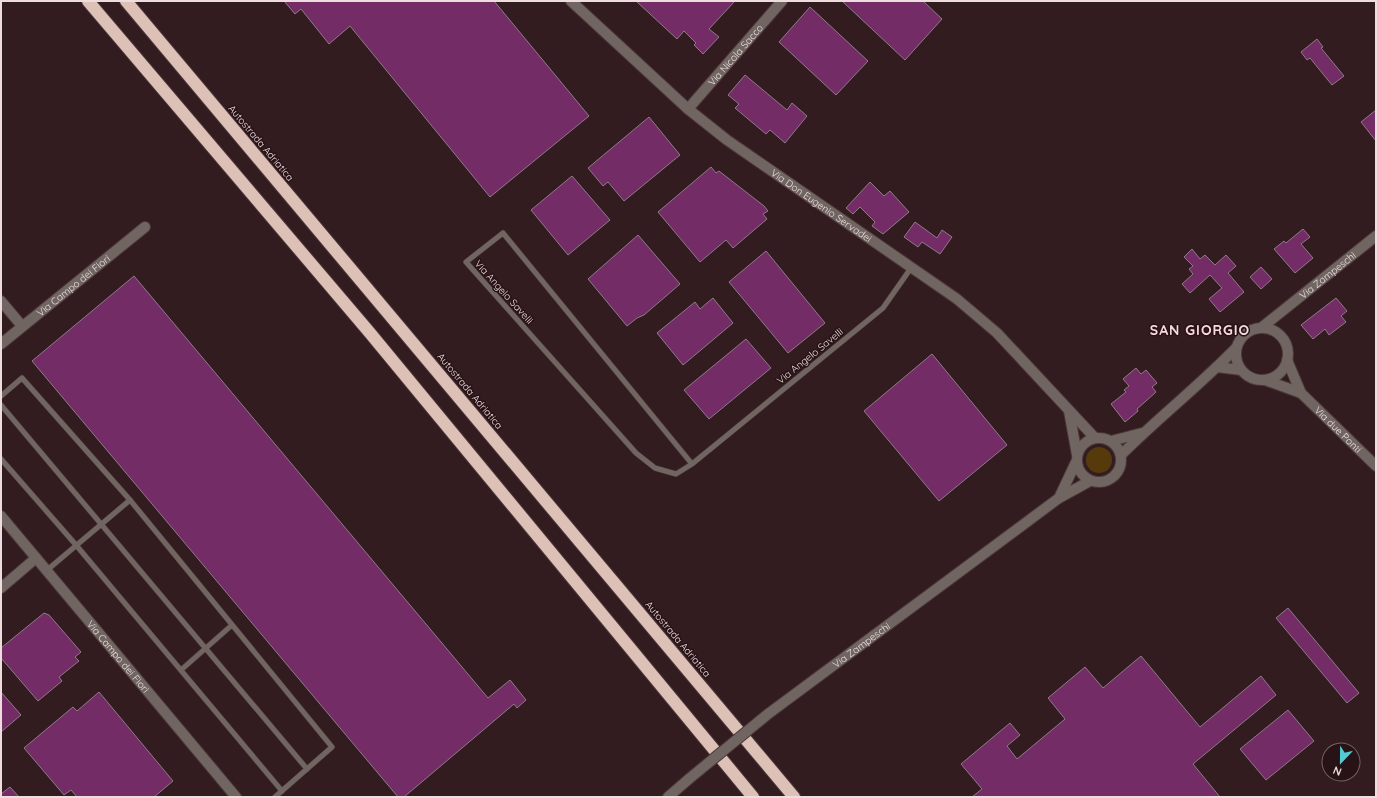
<svg xmlns="http://www.w3.org/2000/svg" width="1377" height="798" viewBox="0 0 1377 798" font-family="Quicksand,sans-serif">
<style>
.green{fill:#563a0c}
.building{fill:#732c66;stroke:#8f7a89}
.lines{fill:none;stroke-linecap:round;stroke-linejoin:round}
.service-casing{stroke:#4c373a;stroke-width:6}
.minor-casing{stroke:#4c373a;stroke-width:12}
.tertiary-casing{stroke:#4c373a;stroke-width:12}
.motorway-casing{stroke:#4c373a;stroke-width:14}
.service{stroke:#706561;stroke-width:5}
.minor{stroke:#706561;stroke-width:10}
.tertiary{stroke:#706561;stroke-width:10}
.motorway{stroke:#ddc1b7;stroke-width:12}
.tertiary-bridge-casing{stroke:#4c373a;stroke-width:12;stroke-linecap:butt}
.tertiary-bridge{stroke:#706561;stroke-width:10}
.labels{text-anchor:middle;dominant-baseline:central;stroke-width:3;stroke-linejoin:round;paint-order:stroke}
.street-label{font-size:10px;fill:#eddddf;stroke:#271216}
.district-label{font-size:14px;font-weight:bold;letter-spacing:1px;fill:#f8d9dd;stroke:#271216}
</style>
<rect width="100%" height="100%" fill="#321c1f"/>
<circle class="green" cx="1099" cy="460" r="13"/>
<g class="building">
<path d="M284,1H494L589,116L490,197L350,26L329,44L301,9L295,14Z"/>
<path d="M636,1H735L709,29L719,37L703,54L694,45L696,43L684,31L677,39Z"/>
<path d="M842,1H923L942,19L905,60Z"/>
<path d="M810,7L868,61L836,95L779,42Z"/>
<path d="M1317,39L1323,47L1321,48L1344,76L1332,85L1310,58L1307,60L1301,52Z"/>
<path d="M745,75L787,110L792,103L807,116L785,143L770,130L766,134L735,108L739,104L728,95Z"/>
<path d="M1376,110V141L1361,122Z"/>
<path d="M649,117L680,155L624,201L608,182L603,186L588,168Z"/>
<path d="M711,167L716,173L719,171L764,206L768,211L763,214L767,219L733,248L726,240L700,262L658,212Z"/>
<path d="M572,176L610,220L568,255L531,210Z"/>
<path d="M870,182L884,196L890,191L909,212L883,234L872,226L875,222L860,207L853,214L846,208Z"/>
<path d="M915,222L937,238L942,230L952,237L940,254L922,242L918,247L904,237Z"/>
<path d="M1303,229L1310,237L1301,244L1313,258L1295,273L1274,249L1284,241L1286,243Z"/>
<path d="M638,235L680,284L644,315L637,318L627,326L588,279Z"/>
<path d="M1192,249L1200,259L1205,255L1215,265L1226,255L1236,266L1228,273L1244,292L1220,312L1209,299L1222,288L1210,275L1190,293L1182,284L1193,274L1189,269L1193,266L1184,257Z"/>
<path d="M766,251L825,323L788,353L729,282Z"/>
<path d="M1261,267L1272,279L1261,289L1250,277Z"/>
<path d="M134,276L488,698L510,680L526,700L517,708L514,704L404,797H398L32,361Z"/>
<path d="M713,298L733,323L683,365L657,333L695,302L700,309Z"/>
<path d="M1336,298L1347,311L1341,316L1346,322L1329,335L1325,329L1313,339L1301,325Z"/>
<path d="M746,339L771,368L709,419L684,390Z"/>
<path d="M932,354L1007,445L939,501L864,411Z"/>
<path d="M1136,368L1141,374L1146,370L1157,383L1152,387L1156,392L1137,409L1138,411L1125,422L1111,404L1126,392L1124,390L1129,386L1123,379Z"/>
<path d="M1288,608L1359,693L1347,703L1276,618Z"/>
<path d="M44,613L49,615L81,652L75,657L79,661L59,677L62,681L38,701L1,658V648Z"/>
<path d="M1141,656L1200,727L1261,676L1276,695L1193,764L1220,797H972L982,789L961,764L1010,723L1020,735L1007,746L1017,759L1065,719L1048,698L1085,667L1103,688Z"/>
<path d="M1,692L21,715L1,732Z"/>
<path d="M99,692L173,781L154,797H77L71,790L64,795L24,748L73,707L77,711Z"/>
<path d="M1288,710L1314,741L1266,780L1240,749Z"/>
<path d="M10,787L19,797H1V794Z"/>
</g>
<g class="lines">
<defs>
<g id="service">
<path d="M1,396L22,378L130,500L46,571"/>
<path d="M1,405L307,769"/>
<path d="M1,459L76,545L282,791"/>
<path d="M692,464L676,474L655,468L636,453L466,262L503,233L692,464L883,308L911,268"/>
<path d="M130,500L332,747L275,797"/>
<path d="M181,670L232,625"/>
</g>
<g id="minor">
<path id="s1" d="M688,109L782,1"/>
<path d="M1,301L22,326"/>
<path id="s2" d="M1,344L145,227"/>
<path id="s3" d="M1,516L236,797"/>
<path d="M1,588L36,558"/>
</g>
<g id="tertiary">
<path id="s4" d="M571,1L688,109L727,140L957,299L997,333L1095,438"/>
<path id="s5" d="M1261,328L1376,236"/>
<circle cx="1262" cy="354" r="26"/>
<path id="s6" d="M1287,360L1301,393L1376,466"/>
<path d="M1217,367L1241,370"/>
<path d="M1265,380L1301,393"/>
<path d="M1069,411L1077,455"/>
<circle cx="1099" cy="460" r="22"/>
<path d="M1111,441L1142,433"/>
<path d="M1121,455C1158,418 1199,386 1236,348"/>
<path d="M1059,498L1076,462"/>
<path id="s7" d="M768,714L1059,498L1090,481"/>
<path d="M668,797L690,778"/>
</g>
<g id="motorway">
<path d="M88,1L370,333L753,797"/>
<path d="M126,1L794,797"/>
</g>
</defs>
<use href="#service" class="service-casing"/>
<use href="#minor" class="minor-casing"/>
<use href="#tertiary" class="tertiary-casing"/>
<use href="#motorway" class="motorway-casing"/>
<use href="#service" class="service"/>
<use href="#minor" class="minor"/>
<use href="#tertiary" class="tertiary"/>
<use href="#motorway" class="motorway"/>
<defs>
<path id="tertiary-bridge" d="M690,778L768,714"/>
</defs>
<use href="#tertiary-bridge" class="tertiary-bridge-casing"/>
<use href="#tertiary-bridge" class="tertiary-bridge"/>
</g>
<g class="labels">
<g class="street-label">
<text stroke="none"><textPath href="#s1" startOffset="72">Via Nicola Sacco</textPath></text>
<text transform="translate(261 143) rotate(50)">Autostrada Adriatica</text>
<text stroke="none"><textPath href="#s4" startOffset="324">Via Don Eugenio Servadei</textPath></text>
<text stroke="none"><textPath href="#s5" startOffset="85">Via Zampeschi</textPath></text>
<text stroke="none"><textPath href="#s2" startOffset="93">Via Campo dei Fiori</textPath></text>
<text transform="translate(504 292) rotate(48)">Via Angelo Savelli</text>
<text transform="translate(810 356) rotate(-39)">Via Angelo Savelli</text>
<text transform="translate(470 391) rotate(50)">Autostrada Adriatica</text>
<text stroke="none"><textPath href="#s6" startOffset="88">Via due Ponti</textPath></text>
<text transform="translate(678 639) rotate(50)">Autostrada Adriatica</text>
<text stroke="none"><textPath href="#s7" startOffset="116">Via Zampeschi</textPath></text>
<text stroke="none"><textPath href="#s3" startOffset="183">Via Campo dei Fiori</textPath></text>
</g>
<g class="district-label">
<text x="1200" y="330">SAN GIORGIO</text>
</g>
</g>
<rect width="1377" height="798" fill="none" stroke="#eddddf" stroke-width="4"/>
<g transform="translate(1341 762) rotate(202)"><circle r="19" fill="#271216" stroke="#766366"/>
<path d="M0-3L7 15L0 10L-7 15Z" fill="#51ccd5"/>
<text y="-6" font-size="11" font-weight="bold" text-anchor="middle" fill="#eddddf">N</text>
</g>
</svg>
